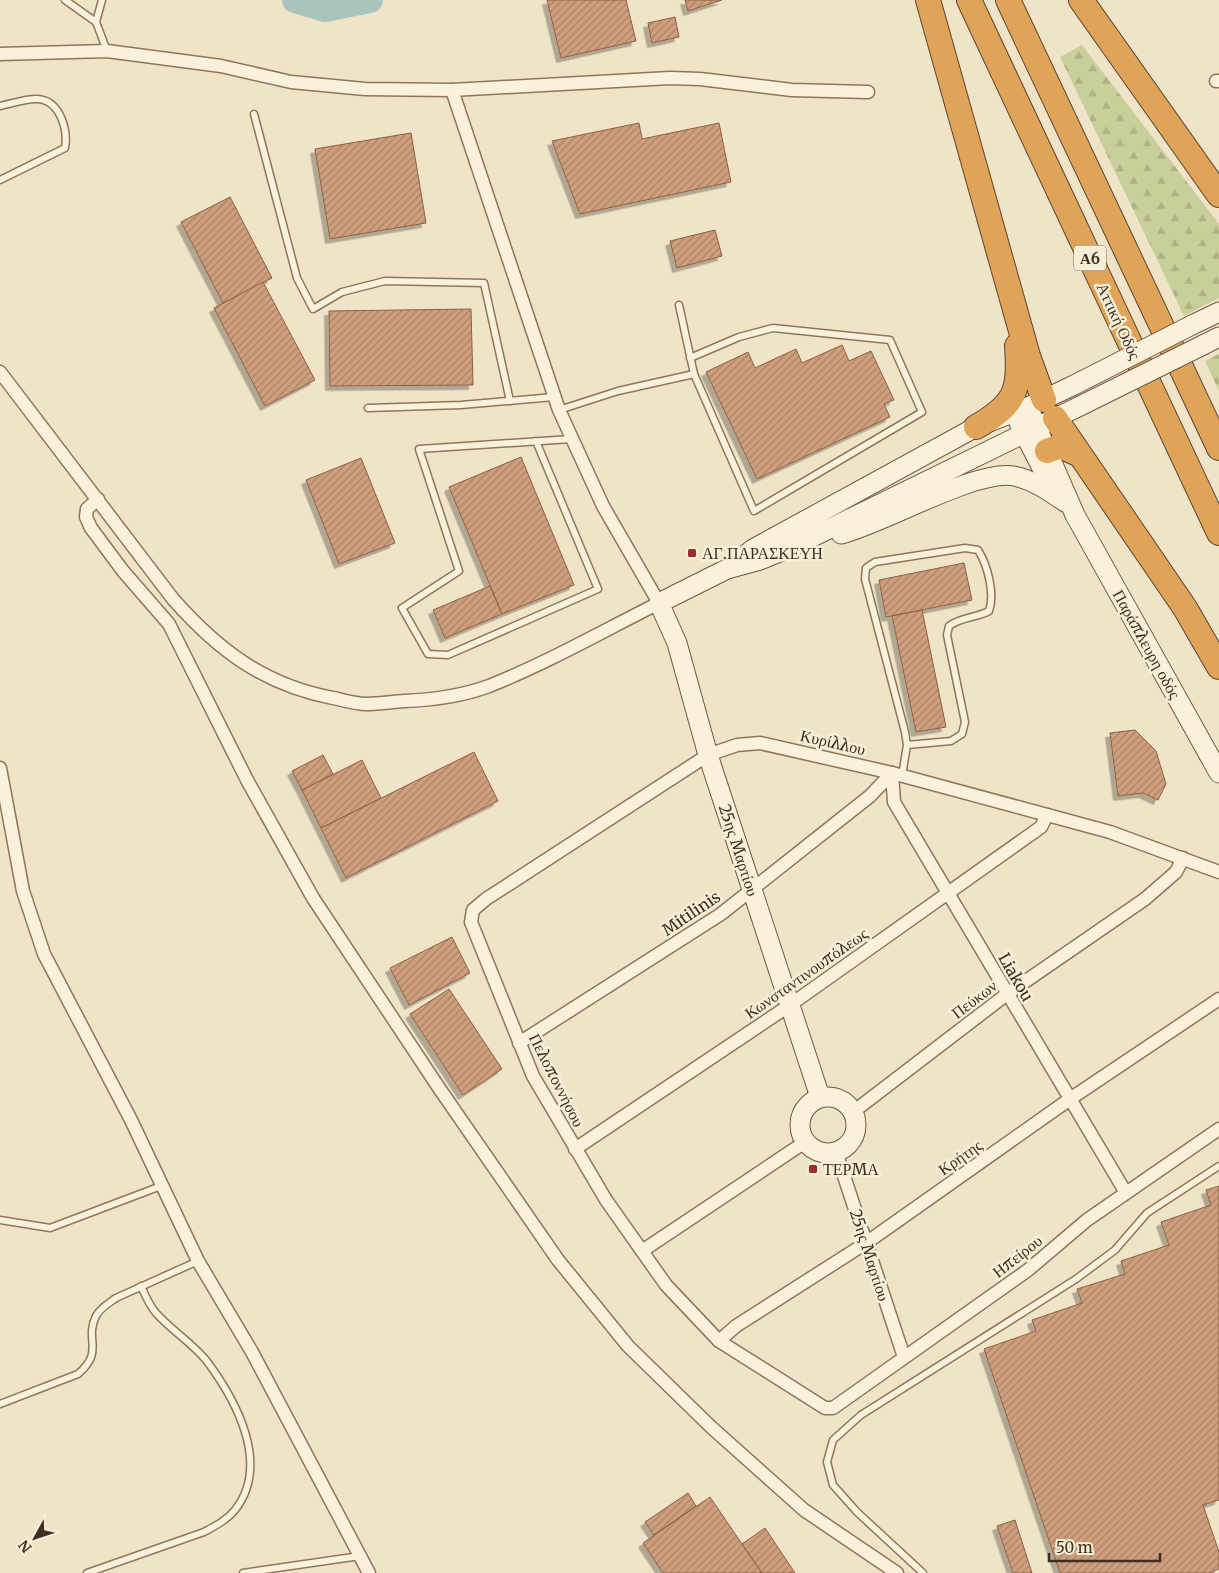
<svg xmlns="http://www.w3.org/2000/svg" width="1219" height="1573" viewBox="0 0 1219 1573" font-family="Merriweather,serif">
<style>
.forest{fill:url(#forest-firs)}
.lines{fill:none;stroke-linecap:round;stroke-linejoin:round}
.river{stroke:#a9c4bc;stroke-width:26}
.building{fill:url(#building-hatch);stroke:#8d5f41;filter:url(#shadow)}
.lane-casing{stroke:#8d765c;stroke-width:9}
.street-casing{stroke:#8d765c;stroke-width:15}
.secondary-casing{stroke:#6f573f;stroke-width:21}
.highway-casing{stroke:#5b4430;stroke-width:26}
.lane{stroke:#faf1dc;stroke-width:6}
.street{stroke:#faf1dc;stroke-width:12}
.secondary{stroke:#faf1dc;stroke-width:19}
.highway{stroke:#e0a458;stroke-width:24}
.secondary-bridge-casing{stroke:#6f573f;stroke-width:21;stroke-linecap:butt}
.secondary-bridge{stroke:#faf1dc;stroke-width:19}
.poi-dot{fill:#9e2a2b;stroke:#f7eed8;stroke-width:2}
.labels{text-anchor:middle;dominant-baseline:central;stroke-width:5;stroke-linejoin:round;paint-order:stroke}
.shield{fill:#f7eed8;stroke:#756857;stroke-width:1}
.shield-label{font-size:15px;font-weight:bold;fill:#3d2e20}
.street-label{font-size:16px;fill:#3d2e20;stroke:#f7eed8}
.poi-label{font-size:16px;fill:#3d2e20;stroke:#f7eed8;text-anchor:start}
</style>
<defs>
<pattern id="forest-firs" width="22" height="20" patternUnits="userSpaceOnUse" patternTransform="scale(1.25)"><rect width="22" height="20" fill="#c9cf9b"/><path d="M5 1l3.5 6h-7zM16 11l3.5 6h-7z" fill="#aeb285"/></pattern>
<pattern id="building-hatch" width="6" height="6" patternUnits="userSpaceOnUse" patternTransform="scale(1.25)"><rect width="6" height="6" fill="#cf9f7d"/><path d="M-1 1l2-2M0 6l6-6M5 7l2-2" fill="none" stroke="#a98266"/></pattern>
<filter id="shadow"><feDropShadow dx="-4.5" dy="4.5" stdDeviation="0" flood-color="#0004"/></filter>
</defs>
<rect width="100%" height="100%" fill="#f0e4c8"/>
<g class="forest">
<path d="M1082,45L1219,224V298L1184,316L1060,57Z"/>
<path d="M1219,354V391L1205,361Z"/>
</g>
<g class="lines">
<path class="river" d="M295,0L325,9L370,0"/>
</g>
<g class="building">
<path d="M547,0H626L636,41L561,58Z"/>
<path d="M685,0H722L688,11Z"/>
<path d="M675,17L679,37L652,43L648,23Z"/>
<path d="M639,123L642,139L719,123L731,182L580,214L552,141Z"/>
<path d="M411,133L426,223L330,239L315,149Z"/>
<path d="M230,197L272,278L223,303L181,222Z"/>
<path d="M715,230L722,256L677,268L670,241Z"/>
<path d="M263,282L315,380L265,406L214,308Z"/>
<path d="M471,309L473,385L330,386L329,311Z"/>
<path d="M842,345L849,361L871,351L894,400L884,404L890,417L757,479L706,372L748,352L755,368L796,349L802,363Z"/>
<path d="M521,457L574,585L502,614L449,487Z"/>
<path d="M361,458L395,543L339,564L306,480Z"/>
<path d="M964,563L972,600L886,617L879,580Z"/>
<path d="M490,586L502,614L445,638L433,610Z"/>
<path d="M922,610L946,727L916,732L892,616Z"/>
<path d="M1135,730L1156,751L1166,784L1158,800L1143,793L1118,796L1110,733Z"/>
<path d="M474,752L498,801L346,878L321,828Z"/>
<path d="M323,755L333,774L302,790L292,771Z"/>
<path d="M362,760L381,798L321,828L302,790Z"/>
<path d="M452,937L470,973L409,1005L390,968Z"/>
<path d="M449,989L502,1069L463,1095L410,1014Z"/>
<path d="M1219,1186V1500L1203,1505L1219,1552V1569L1208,1573H1060L984,1349L1036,1331L1032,1320L1082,1303L1077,1289L1125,1274L1121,1261L1169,1245L1161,1222L1211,1205L1206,1190Z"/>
<path d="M688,1493L696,1506L654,1535L645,1522Z"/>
<path d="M710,1497L742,1544L762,1573H663L643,1543Z"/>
<path d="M1015,1520L1032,1573H1013L997,1526Z"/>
<path d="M765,1528L795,1573H762L742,1544Z"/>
</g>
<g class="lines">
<defs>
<g id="lane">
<path d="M65,0L96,22"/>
<path d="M102,0L96,22L107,51"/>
<path d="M0,106C11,104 27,98 38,99C61,101 68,131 65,148L0,180"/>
<path d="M254,114L297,278L313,309L342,292L385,281L484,283L510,401"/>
<path d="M679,305L694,374L754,511L922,412L890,340L773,328L739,337L690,358"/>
<path d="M368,408L461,405L554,397"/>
<path d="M559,410L618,391L694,374"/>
<path d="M536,441L598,589L448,655L428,654L402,608L459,571L419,449L571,439"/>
<path d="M902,776L907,745L905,732L865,579L866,568L875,562L965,548L978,550C988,566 995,594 989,611C976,618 961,617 949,626L947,635L965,722L962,734L951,741L907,745"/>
<path d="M0,1220L50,1228L161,1186"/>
<path d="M0,1404L78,1374C105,1351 84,1340 96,1316C100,1308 109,1303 116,1298L198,1261"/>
<path d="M87,1573L204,1532C215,1526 227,1520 235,1510C271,1464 236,1400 206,1360C191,1342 171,1330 156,1313C149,1305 145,1295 141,1286"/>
<path d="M243,1573L360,1556"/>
<path d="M923,1573L857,1512L833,1485L827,1462L833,1440L861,1415L1076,1279L1115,1250L1147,1213L1219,1166"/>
</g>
<g id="street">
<path d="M0,54L107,51L221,66L291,82L365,89L452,90L670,78L700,79L792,90L868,92"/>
<path d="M1216,81H1219"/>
<path d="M0,372L173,599C218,650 264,685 333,698C343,700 355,704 366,704C379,704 391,702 404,701C432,700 462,696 489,686C547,663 603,631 659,603L603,506L559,410L452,90"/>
<path d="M98,499L87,509L86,517L91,528L123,571L169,624L247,780L313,898L439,1088L558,1260L628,1346L711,1427L804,1510L897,1573"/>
<path d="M0,768L23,891L44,954L131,1120L198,1261L252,1352L369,1573"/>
<path d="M892,773L894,802L1126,1193"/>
<path d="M1219,872L1110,832L892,773L760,743L737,745L708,755L486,899L473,910L471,922L533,1076L606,1200L666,1285L719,1341L825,1408H833L1028,1270L1087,1220L1219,1129"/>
<path d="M519,1043L721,914L870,796L892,773"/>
<path d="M853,1112L1007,994L1145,899L1176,872L1183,858"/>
<path d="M575,1149L790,1005L1041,827L1047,815"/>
<path d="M836,1152L904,1357"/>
<path d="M642,1251L805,1142"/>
<path d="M719,1341L736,1326L866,1243L1070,1099L1219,999"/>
</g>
<g id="secondary">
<path d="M1192,325L1219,312"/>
<path d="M1203,345L1219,337"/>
<path d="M1028,407L1075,515L1219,773"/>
<path d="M1019,423L1045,474"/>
<path d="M841,534C884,523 976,469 1014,476C1033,480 1049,491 1065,502"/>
<path d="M735,563L753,549L976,427L1028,407L1072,386"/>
<path d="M820,1097L708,755L677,643L659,603L727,569L760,560L794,546L1080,406"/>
<circle cx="828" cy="1125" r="28"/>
</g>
<g id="highway">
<path d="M928,0L1028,356L1044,400"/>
<path d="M969,0L1219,533"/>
<path d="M1008,0L1219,448"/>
<path d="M1081,0L1219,195"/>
<path d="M1055,418L1185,608L1219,667"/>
<path d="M976,427C1016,404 1020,391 1017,346"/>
<path d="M1047,451L1060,446L1078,454"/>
</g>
</defs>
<use href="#lane" class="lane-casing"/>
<use href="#street" class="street-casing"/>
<use href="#secondary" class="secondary-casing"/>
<use href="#highway" class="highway-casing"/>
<use href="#lane" class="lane"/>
<use href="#street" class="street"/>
<use href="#secondary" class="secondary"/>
<use href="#highway" class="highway"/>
<defs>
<g id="secondary-bridge">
<path d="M1072,386L1192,325"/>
<path d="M1080,406L1203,345"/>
</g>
</defs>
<use href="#secondary-bridge" class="secondary-bridge-casing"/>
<use href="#secondary-bridge" class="secondary-bridge"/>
</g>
<g class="poi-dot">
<rect x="687" y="548" width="10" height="10" rx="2.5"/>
<rect x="808" y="1164" width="10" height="10" rx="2.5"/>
</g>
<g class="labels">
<rect class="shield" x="1074" y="245.5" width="32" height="25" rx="4"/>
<g class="shield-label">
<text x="1090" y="258">Α6</text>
</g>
<g class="street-label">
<text transform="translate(1119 321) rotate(65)">Αττική Οδός</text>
<text transform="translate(1147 644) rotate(61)">Παράπλευρη οδός</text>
<text transform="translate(833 742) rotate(13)">Κυρίλλου</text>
<text transform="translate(739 850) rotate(72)">25ης Μαρτίου</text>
<text transform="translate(691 913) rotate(-34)">Mitilinis</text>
<text transform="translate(806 973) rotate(-35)">Κωνσταντινουπόλεως</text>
<text transform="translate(1016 977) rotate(60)">Liakou</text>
<text transform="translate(974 999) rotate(-37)">Πεύκων</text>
<text transform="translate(557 1080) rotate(63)">Πελοποννήσου</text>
<text transform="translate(960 1157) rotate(-35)">Κρήτης</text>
<text transform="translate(870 1255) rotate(72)">25ης Μαρτίου</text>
<text transform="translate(1017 1256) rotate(-38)">Ηπείρου</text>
</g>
<g class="poi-label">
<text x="702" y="553">ΑΓ.ΠΑΡΑΣΚΕΥΗ</text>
<text x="823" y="1169">ΤΕΡΜΑ</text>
</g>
</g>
<g transform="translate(35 1538) rotate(230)" stroke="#f7eed8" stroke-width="4" paint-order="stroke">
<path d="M0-4L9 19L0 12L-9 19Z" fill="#3d2e20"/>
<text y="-8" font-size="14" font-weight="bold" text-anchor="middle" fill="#3d2e20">N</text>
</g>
<path d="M1049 1553v8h111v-8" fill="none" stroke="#3d2e20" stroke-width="2.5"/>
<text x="1056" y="1553" font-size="15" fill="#3d2e20" stroke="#f7eed8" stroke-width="4" paint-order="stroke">50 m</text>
</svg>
